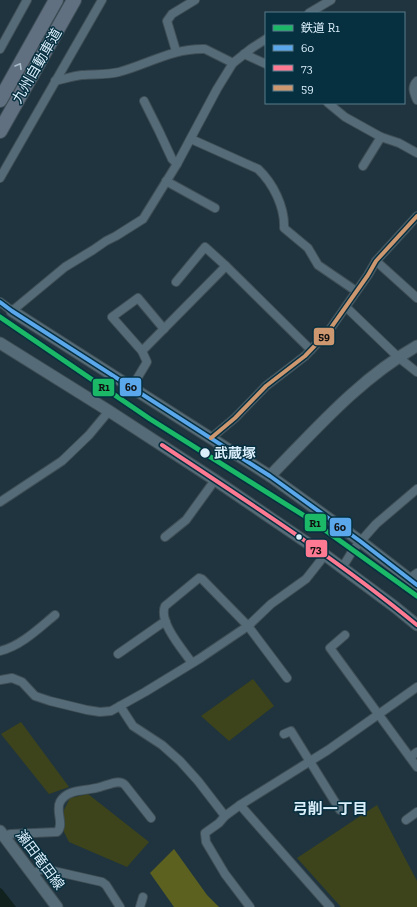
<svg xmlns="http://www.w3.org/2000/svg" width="417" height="907" viewBox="0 0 417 907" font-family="'Zilla Slab','Noto Sans JP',serif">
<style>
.green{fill:#3d431b}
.forest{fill:#5c611f}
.water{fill:#11221e}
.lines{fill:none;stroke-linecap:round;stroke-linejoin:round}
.street-casing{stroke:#3f4e56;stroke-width:10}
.secondary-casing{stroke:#3f4e56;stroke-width:13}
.highway-casing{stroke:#3f4e56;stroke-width:16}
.street{stroke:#556c78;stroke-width:8}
.secondary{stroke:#556c78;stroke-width:11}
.highway{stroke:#607080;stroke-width:14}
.bus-1-casing{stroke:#062f40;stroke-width:7}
.bus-2-casing{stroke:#062f40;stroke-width:7}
.bus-3-casing{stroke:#062f40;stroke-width:7}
.bus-1{stroke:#5aa8eb;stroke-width:4}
.bus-2{stroke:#fe7a93;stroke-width:4}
.bus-3{stroke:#cd976f;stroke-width:4}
.rail-1-casing{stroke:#062f40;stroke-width:8}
.rail-1{stroke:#1ab867;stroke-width:5}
.oneway{stroke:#aabcca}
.stop-dot{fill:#dbeffb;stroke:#062f40;stroke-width:1.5}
.labels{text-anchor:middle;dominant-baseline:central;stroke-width:3;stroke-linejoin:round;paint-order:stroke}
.street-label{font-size:14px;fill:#dbeffb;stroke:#062f40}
.stop-label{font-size:14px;font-weight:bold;fill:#dbeffb;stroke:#062f40;text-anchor:start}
.neighbourhood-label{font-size:15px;font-weight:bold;fill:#dbeffb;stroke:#062f40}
.line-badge{stroke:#062f40;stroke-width:1.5}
.pale-badge-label{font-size:11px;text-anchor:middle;font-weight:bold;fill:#111}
</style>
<rect width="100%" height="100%" fill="#1f343e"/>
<g class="green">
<path d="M253,679L274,706L229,741L201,716Z"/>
<path d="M21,722L69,787L49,794L1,734Z"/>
<path d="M88,794L149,842L127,867L69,842L64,832V810L70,798Z"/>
<path d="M377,805L417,881V907H341L297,858Z"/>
</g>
<path class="forest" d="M174,849L207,895L219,907H174L150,873Z"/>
<path class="water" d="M0,888L2,889L16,907H0Z"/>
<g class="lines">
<defs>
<g id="street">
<path d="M309,13L331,0"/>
<path d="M0,49L27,0"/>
<path d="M176,51L167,21L172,14L195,0"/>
<path d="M244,54L266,64"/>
<path d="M55,81C64,79 73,76 82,75C94,74 107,75 119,72C148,64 173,48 205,49L233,63"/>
<path d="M417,81C411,87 414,93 417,100"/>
<path d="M144,101L159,131L172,159L177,164"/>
<path d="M328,103L345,117L381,137"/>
<path d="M190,140L191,139L258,169C273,183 285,207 284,228L308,248L318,265L356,291"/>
<path d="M363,166L381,137L399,143L417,153"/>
<path d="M0,178L102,0"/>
<path d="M166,181L215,208"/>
<path d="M376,261L417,298"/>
<path d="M176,282L205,247L226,266L311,350"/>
<path d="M0,302L12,311L65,267L93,250L106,241L116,236L143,219L177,164L217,89L233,63L252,48L266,39"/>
<path d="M346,307L398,357L417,372"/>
<path d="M142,351L226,266"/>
<path d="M132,387L147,362L142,351L112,317L138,298L164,329"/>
<path d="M211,438L235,418L266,386L305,356L328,332L368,275L376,261L417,216"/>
<path d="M0,502L62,461L89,435L109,411"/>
<path d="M165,537L186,520L215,480"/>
<path d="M342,568L353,550L376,524L417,489"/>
<path d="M410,578L417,573"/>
<path d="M345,635L330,648L417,767"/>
<path d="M0,651C21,646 39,628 55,615"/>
<path d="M118,654L161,624L166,622"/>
<path d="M192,663C183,650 158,622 165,606L199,578L202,579L248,626L287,678"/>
<path d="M0,680L12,678L22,682L35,696L50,701L87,710L100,712L111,711L145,692L199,659L248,626L271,604L306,579L325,555"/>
<path d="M120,706L133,726L162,745L180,761L198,781L225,816L240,805L330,907"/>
<path d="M284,734L291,731L340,810"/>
<path d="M410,757L417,752"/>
<path d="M240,805L328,750L417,687"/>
<path d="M225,816L219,823L205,833L206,842L225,874L250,907"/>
<path d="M406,820L417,812"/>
<path d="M4,836L10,834L57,832C65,825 55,811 60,802C67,789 84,791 96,788C105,787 118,778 125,785L151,818"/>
<path d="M33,874L40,870L45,869L102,882L106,885L120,907"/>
<path d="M140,907L143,897"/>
</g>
<g id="secondary">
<path d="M12,311L270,476L360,541L417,585"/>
<path d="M0,343L109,411L215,480L325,555L395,607L417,625"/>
<path d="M270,476C316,429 359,379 417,346"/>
<path d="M0,831L57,907"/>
</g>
<g id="highway">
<path d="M0,100L56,0"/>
<path d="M0,131L74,0"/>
</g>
</defs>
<use href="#street" class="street-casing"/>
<use href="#secondary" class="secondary-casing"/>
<use href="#highway" class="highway-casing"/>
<use href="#street" class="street"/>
<use href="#secondary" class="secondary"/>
<use href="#highway" class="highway"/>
<defs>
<path id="bus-1" d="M0,302L12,311L270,476L360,541L417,585"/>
<path id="bus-2" d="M162,445C248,502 337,559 417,625"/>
<path id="bus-3" d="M211,438L235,418L266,386L305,356L328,332L368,275L376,261L417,216"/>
</defs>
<use href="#bus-1" class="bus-1-casing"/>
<use href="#bus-2" class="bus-2-casing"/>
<use href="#bus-3" class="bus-3-casing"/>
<use href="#bus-1" class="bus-1"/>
<use href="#bus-2" class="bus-2"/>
<use href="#bus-3" class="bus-3"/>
<defs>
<path id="rail-1" d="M0,317L150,419L311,520L417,596"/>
</defs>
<use href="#rail-1" class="rail-1-casing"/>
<use href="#rail-1" class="rail-1"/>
</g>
<defs><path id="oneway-chevron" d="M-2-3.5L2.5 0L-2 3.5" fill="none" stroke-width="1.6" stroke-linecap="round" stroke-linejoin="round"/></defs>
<use class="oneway" href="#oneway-chevron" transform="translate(19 66) rotate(-60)"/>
<g class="stop-dot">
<circle cx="205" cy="453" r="5.5"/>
<circle cx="299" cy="537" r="3.5"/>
</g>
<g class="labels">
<g class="street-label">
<text transform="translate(37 66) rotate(-60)">九州自動車道</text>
<text transform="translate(40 860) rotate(53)">瀬田竜田線</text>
</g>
<g class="stop-label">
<text x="214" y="453">武蔵塚</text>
</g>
<g class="neighbourhood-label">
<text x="330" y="809">弓削一丁目</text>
</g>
</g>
<g class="line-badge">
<rect x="313" y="327" width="22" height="19" rx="4" fill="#cd976f"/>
<rect x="119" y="377" width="23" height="20" rx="4" fill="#5aa8eb"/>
<rect x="92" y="378" width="23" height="19" rx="4" fill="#1ab867"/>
<rect x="304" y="513" width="23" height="19" rx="4" fill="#1ab867"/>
<rect x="329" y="517" width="23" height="20" rx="4" fill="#5aa8eb"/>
<rect x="305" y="539" width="23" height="19" rx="4" fill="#fe7a93"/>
</g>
<g class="pale-badge-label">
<text x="324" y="340">59</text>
<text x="131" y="391">60</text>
<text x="104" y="391">R1</text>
<text x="315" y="527">R1</text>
<text x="340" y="531">60</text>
<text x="316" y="553">73</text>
</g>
<rect x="265" y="12" width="140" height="92" fill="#062f40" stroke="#5b7c8b"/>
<rect x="273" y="25" width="20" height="6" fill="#1ab867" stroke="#5b7c8b"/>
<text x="301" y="32" font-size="12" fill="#dbeffb">鉄道 R1</text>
<rect x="273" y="45" width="20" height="6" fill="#5aa8eb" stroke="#5b7c8b"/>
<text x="301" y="52" font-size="12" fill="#dbeffb">60</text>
<rect x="273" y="65" width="20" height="6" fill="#fe7a93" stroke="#5b7c8b"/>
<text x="301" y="72" font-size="12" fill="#dbeffb">73</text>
<rect x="273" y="85" width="20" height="6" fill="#cd976f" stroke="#5b7c8b"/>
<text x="301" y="92" font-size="12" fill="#dbeffb">59</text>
</svg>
